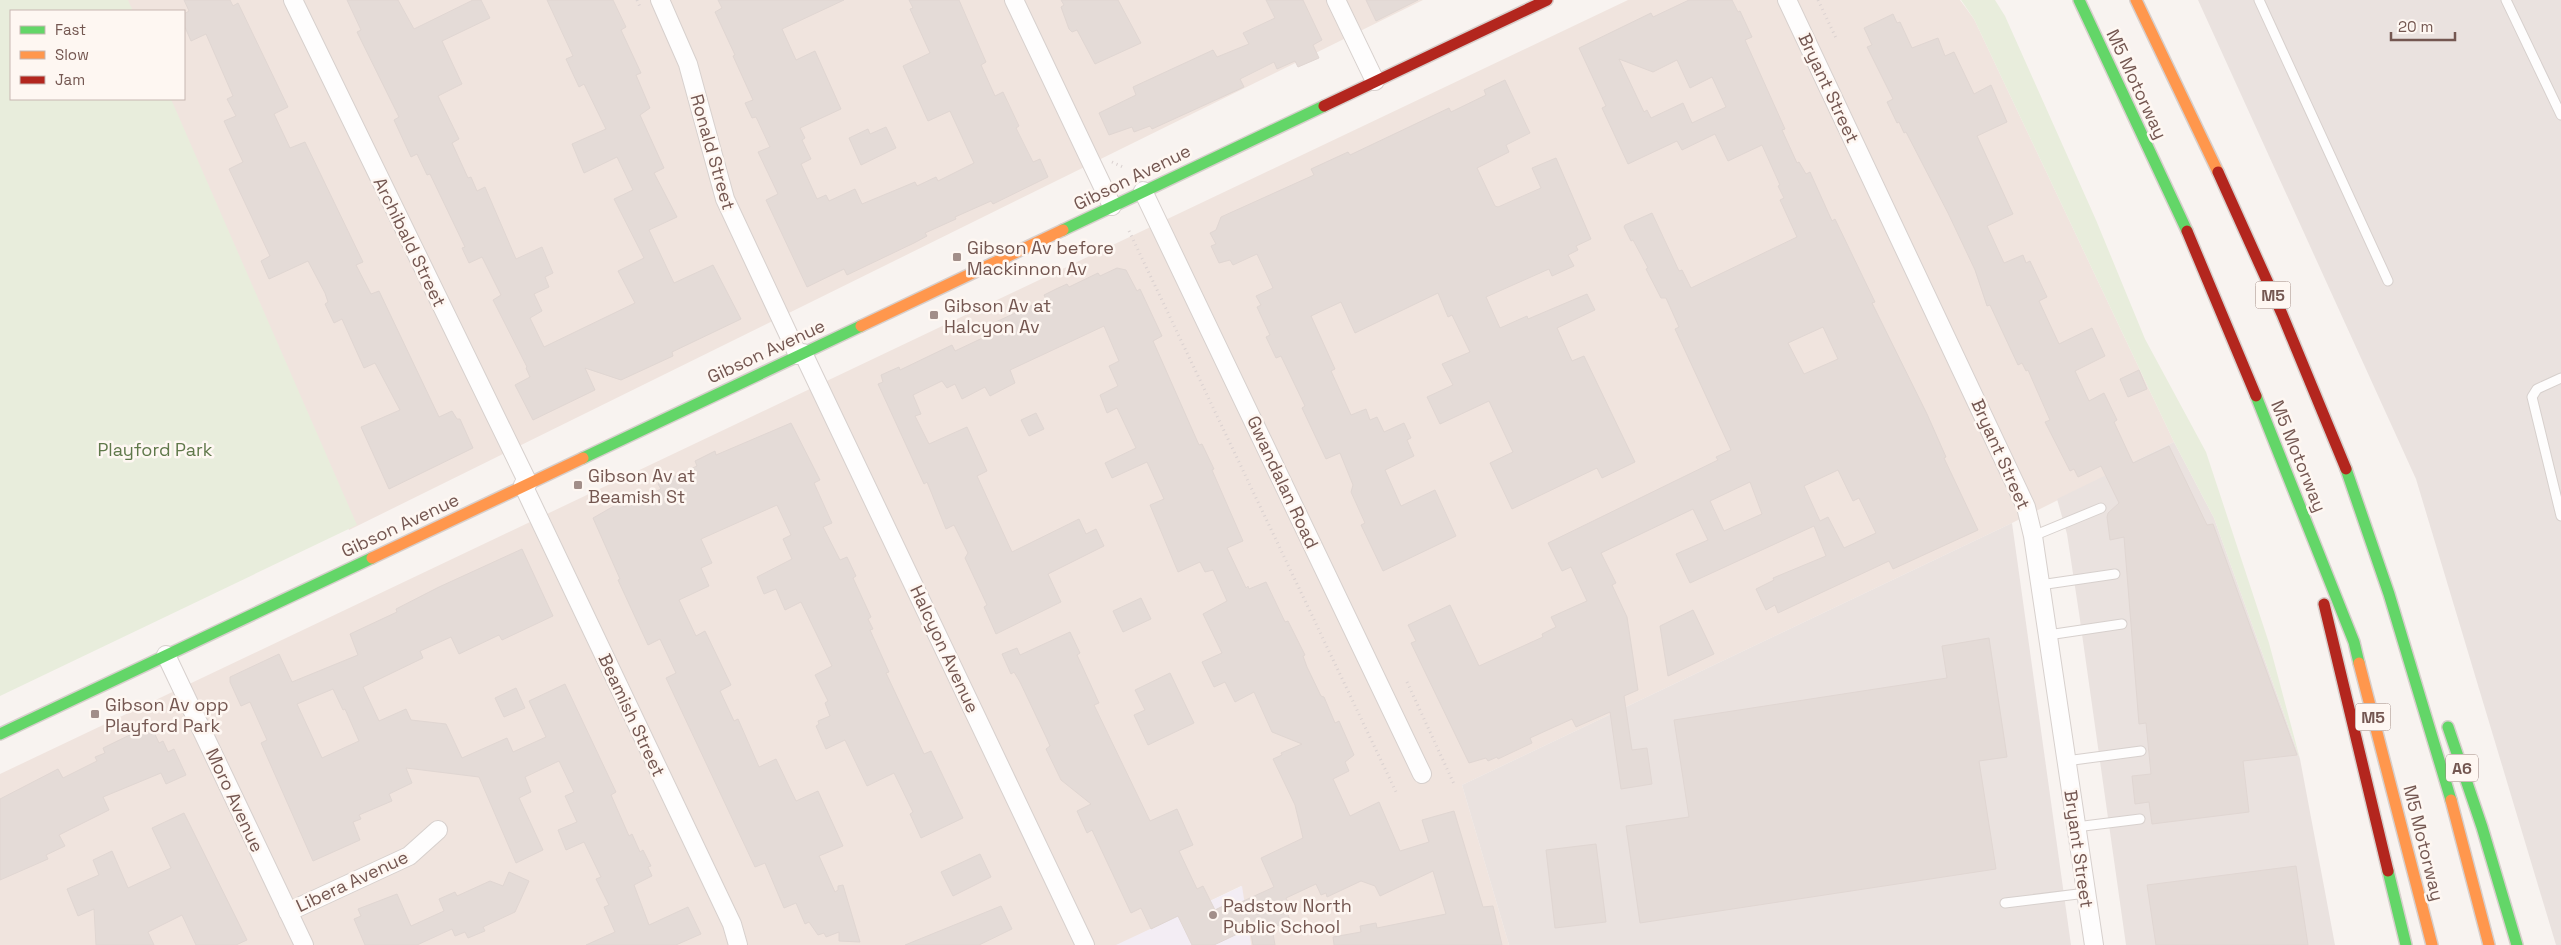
<svg xmlns="http://www.w3.org/2000/svg" width="2561" height="945" viewBox="0 0 2561 945" font-family="'Space Grotesk',sans-serif">
<style>
.residential{fill:#f0e4de}
.industrial{fill:#eae2df}
.education{fill:#f3edf4}
.green{fill:#e8eddc}
.building{fill:#e4dbd7;stroke:#e0d6d2;fill-rule:evenodd}
.lines{fill:none;stroke-linecap:round;stroke-linejoin:round}
.lane-casing{stroke:#d7d0cd;stroke-width:11}
.street-casing{stroke:#d7d0cd;stroke-width:20}
.fast-casing{stroke:#d7cfcc;stroke-width:14}
.slow-casing{stroke:#d7cfcc;stroke-width:14}
.jam-casing{stroke:#d7cfcc;stroke-width:14}
.path{stroke:#dad1d0;stroke-width:3;stroke-dasharray:1 4;stroke-linecap:butt}
.lane{stroke:#fefdfd;stroke-width:9}
.street{stroke:#fefdfd;stroke-width:18}
.fast{stroke:#63d668;stroke-width:11}
.slow{stroke:#ff974d;stroke-width:11}
.jam{stroke:#b3261e;stroke-width:11}
.poi-dot{fill:#a28e89;stroke:#fef7f2;stroke-width:2}
.labels{text-anchor:middle;dominant-baseline:central;stroke-width:5;stroke-linejoin:round;paint-order:stroke}
.shield{fill:#fef7f2;stroke:#9d8781;stroke-width:1}
.shield-label{font-size:16px;font-weight:bold;fill:#745751}
.street-label{font-size:18px;fill:#745751;stroke:#fef7f2}
.poi-label{font-size:18px;fill:#745751;stroke:#fef7f2;text-anchor:start}
.park-label{font-size:18px;fill:#5f784a;stroke:#fef7f2}
</style>
<rect width="100%" height="100%" fill="#f8f3f0"/>
<g class="residential">
<path d="M125,0H1423L349,530L167,99H184V11H130Z"/>
<path d="M1628,0H1960L1974,19L2174,442L2012,523L1462,785L1509,945H1251L1241,886L1118,945H0V774Z"/>
</g>
<g class="industrial">
<path d="M2198,0H2561V945H2556L2416,479Z"/>
<path d="M2174,442L2214,518L2300,759L2335,945H2126L2079,613L2067,534L2057,499Z"/>
<path d="M2012,523L2071,945H1509L1462,785Z"/>
</g>
<path class="education" d="M1242,886L1251,945H1116Z"/>
<g class="green">
<path d="M0,0H128L133,11H11V99H171L357,525L0,696Z"/>
<path d="M1961,0H1995L2005,16L2096,220L2145,339L2206,452L2269,643L2300,759L2214,518L2174,442L1974,19Z"/>
</g>
<g class="building">
<path d="M184,0H230L233,6L238,3L288,107L274,114L290,148L305,142L363,262L356,265L371,294L379,291L439,417L452,411L457,419H460L473,448L389,489L361,427L400,410L375,363L364,368L342,319L334,323L325,304L328,302L325,293L308,261L269,279L261,261L270,256L229,169L243,162L224,121L236,116L227,99L233,96L206,34L191,41L184,25V14L189,11Z"/>
<path d="M347,0H398L414,29L473,0H481L490,18L442,41L462,84L438,96L459,139L452,143L468,178L471,177L477,191L485,187L516,259L542,247L553,273L545,277L549,287L534,294L542,311L530,318L544,347L635,303L618,271L644,258L614,199L633,190L617,157L584,173L572,144L606,129L584,84L579,87L566,59L573,56L547,0H613L626,27L621,30L641,73L636,75L650,108L640,115L664,168L654,173L677,217L649,230L674,283L713,265L741,319L672,352L673,356L621,380L585,368L595,390L533,420L515,385L530,377L526,368L527,367L493,300L501,295L482,257L469,263L462,248L465,247L430,174L427,175L417,154L411,157L394,120L399,117L357,32L361,30Z"/>
<path d="M718,0H844L782,29L796,60L815,51L841,109L800,128L805,138L802,140L811,159L801,164L817,199L826,195L829,201L855,189L862,204L915,182L917,186L936,177L938,181L974,163L950,111L928,121L903,66L930,53L910,9L913,8L909,0H959L986,62L981,65L995,96L1003,92L1019,126L1016,128L1033,162L1040,159L1048,177L993,204L991,201L955,217L956,219L925,233L927,236L914,243L847,275L844,269L807,287L766,200L778,194L758,152L770,147L756,117L752,118L745,103L753,100L733,56L735,55L715,12L722,8Z"/>
<path d="M1061,0H1118L1141,43L1095,64L1077,30L1072,32L1069,29L1061,7L1064,5Z"/>
<path d="M1266,0H1303L1322,40L1313,45L1319,58L1298,67L1295,61L1277,69L1274,62L1240,79L1244,87L1152,129L1150,126L1134,132L1132,127L1109,135L1099,113L1136,95L1133,87L1213,50L1217,57L1249,44L1243,33L1275,18Z"/>
<path d="M1366,0H1418L1376,21Z"/>
<path d="M1689,0H1732L1738,12L1740,11L1752,37L1745,40L1785,129L1782,130L1797,163L1799,162L1806,174L1810,172L1832,221L1835,219L1875,302L1872,303L1927,414L1946,457L1944,458L1978,530L1893,569L1889,561L1778,613L1775,605L1766,610L1756,589L1774,580L1773,578L1826,556L1814,526L1690,583L1676,554L1708,540L1693,509L1601,553L1616,583L1612,585L1627,617L1638,690L1624,696L1632,750L1647,748L1652,784L1621,789L1610,712L1576,727L1572,719L1530,738L1532,743L1498,759L1497,757L1488,761L1486,758L1469,763L1411,643L1416,641L1408,625L1450,605L1479,666L1543,637L1542,634L1556,627L1551,617L1587,601L1571,567L1562,571L1548,543L1718,460L1716,457L1731,450L1675,329L1679,327L1666,298H1661L1646,269L1648,268L1633,240L1631,241L1624,227L1625,225L1652,213L1679,271L1682,270L1691,288L1797,237L1780,200L1784,198L1778,186L1780,185L1762,145L1728,161L1715,134L1682,150L1677,141L1628,164L1602,108L1606,106L1579,48L1651,13L1653,17ZM1619,59L1653,72L1677,60L1690,88L1712,77L1726,107L1692,123L1683,103L1651,118L1647,110L1644,112ZM1823,327L1838,359L1804,374L1788,343ZM1838,470L1853,501L1859,498L1876,533L1844,548L1828,517L1820,521L1804,486ZM1750,482L1762,514L1724,531L1710,501Z"/>
<path d="M1893,14L1897,23L1900,22L1912,48L1938,38L1945,56L1954,52L1974,94L1991,85L2007,122L1977,136L2013,214L1987,226L2004,263L2023,255L2026,263L2030,261L2047,297L2039,301L2059,344L2092,328L2105,356L2075,371L2089,401L2104,393L2117,420L2114,422L2133,463L2169,446L2207,525L2213,524L2297,755L2243,761L2249,812L2152,824L2149,802L2135,804L2132,776L2151,774L2146,723L2139,724L2124,537L2110,540L2107,517L2108,513L2119,503L2101,466L2078,477L2074,469L2070,471L2045,422L2050,420L2028,370L2026,371L2022,363L2018,365L1990,305L1987,306L1975,270L1948,213L1906,132L1904,133L1899,122L1897,123L1887,102L1893,99L1867,47L1872,45L1864,28Z"/>
<path d="M1505,80L1530,133L1506,145L1509,152L1477,168L1495,206L1498,207L1541,188L1532,168L1556,158L1591,239L1576,246L1578,250L1568,255L1574,266L1552,276L1549,269L1486,297L1500,328L1527,316L1528,319L1587,294L1595,310L1557,328L1572,361L1584,356L1635,462L1602,478L1597,468L1512,509L1490,463L1513,452L1489,401L1440,424L1427,397L1453,385L1442,364L1470,352L1452,315L1448,317L1438,293L1355,333L1341,302L1311,316L1335,369L1331,371L1351,415L1366,409L1370,420L1377,417L1384,432L1404,423L1411,438L1407,440L1414,456L1385,470L1401,506L1435,490L1456,536L1383,571L1361,525L1365,523L1351,492L1353,485L1340,453L1326,459L1302,408L1305,406L1281,356L1276,358L1266,337L1270,335L1257,307L1261,305L1256,296L1273,288L1257,254L1233,265L1230,260L1219,263L1211,246L1216,244L1210,233L1216,230L1221,217L1314,175L1311,169L1348,152L1350,155L1449,108L1451,112L1486,95L1484,90Z"/>
<path d="M886,127L896,148L861,165L849,138L868,129L870,134Z"/>
<path d="M1117,268L1126,270L1137,291L1140,289L1162,336L1153,341L1199,445L1202,444L1214,469L1212,470L1243,541L1227,548L1246,588L1248,586L1249,589L1266,582L1285,622L1288,621L1305,655L1303,656L1307,667L1321,696L1324,697L1335,723L1339,721L1354,755L1345,762L1349,771L1333,779L1350,816L1379,802L1400,851L1429,842L1422,820L1454,811L1483,907L1493,906L1502,945H1334L1333,937L1361,932L1360,926L1376,923L1377,928L1446,914L1433,871L1380,896L1375,886L1361,881L1327,897L1326,893L1321,895L1316,884L1286,898L1291,910L1287,912L1290,920L1272,928L1275,945H1253L1250,928L1214,945H1192L1178,916L1151,929L1141,908L1131,913L1092,830L1087,833L1077,811L1091,804L1061,780L1046,749L1050,746L1047,739L1020,682L1014,672L1011,674L1002,654L1017,648L1020,655L1070,632L1080,653L1077,655L1099,703L1094,705L1150,821L1177,809L1193,845L1179,851L1197,889L1203,886L1215,910L1227,904L1228,908L1274,887L1261,858L1303,838L1295,805L1273,759L1282,755L1281,753L1302,744L1272,732L1254,692L1235,702L1225,682L1214,687L1202,662L1222,653L1203,614L1227,601L1213,570L1205,572L1200,562L1178,572L1150,505L1164,499L1147,462L1112,478L1105,463L1136,448L1117,408L1107,413L1100,395L1118,386L1109,366L1119,361L1104,326L1010,370L1015,383L990,396L985,387L962,399L955,384L947,388L942,381L913,395L921,414L915,416L929,444L967,427L987,471L977,476L1012,552L1079,519L1086,534L1096,529L1104,546L1048,574L1061,602L996,634L984,607L987,605L965,558L968,553L954,525L946,529L927,482L924,484L878,384L883,382L881,375L899,367L900,370L952,345L955,351L991,334L987,326L1046,299L1044,295L1056,289L1067,284L1069,287L1098,273L1100,276Z"/>
<path d="M2139,370L2147,389L2128,397L2120,379Z"/>
<path d="M1036,413L1044,429L1029,436L1021,420Z"/>
<path d="M791,423L820,480L814,483L832,523L823,527L840,560L847,557L856,576L853,578L871,617L868,619L873,629L870,630L889,672L886,673L924,754L931,751L963,818L921,838L910,814L913,812L894,773L867,786L845,740L826,749L816,726L819,724L818,721L830,716L825,703L828,701L815,675L832,666L801,602L785,610L776,589L764,594L757,577L792,559L783,539L791,535L777,505L701,539L712,563L701,568L709,586L679,600L696,636L705,631L731,685L720,691L734,721L738,719L759,767L776,759L796,801L818,791L843,846L819,856L835,892L838,890V886L843,885L860,942L839,941V932L826,937L824,933L818,935L809,922L805,924L796,903L784,908L765,863L755,867L666,678L676,673L660,639L648,645L618,580L620,579L593,518L621,502L624,507L661,489L658,484L697,466L695,461L715,451L716,455Z"/>
<path d="M522,549L553,616L502,640L499,635L459,654L451,637L420,651L423,658L363,687L379,721L406,709L411,720L446,724L462,758L507,738L513,752L546,737L529,701L565,684L616,792L611,795L629,836L632,834L640,852L643,850L651,866L648,867L652,876L634,885L649,925L688,907L701,934L676,945H586L615,932L604,907L609,905L596,879L601,877L584,842L566,850L558,830L577,822L565,796L574,792L559,761L525,777L531,792L519,798L543,850L516,863L479,777L406,768L412,783L389,794L392,801L359,815L361,819L353,822L360,840L313,861L261,743L267,740L250,702L241,706L230,682V677L279,654L292,682L358,655L350,634L397,612L396,609L439,587ZM333,689L343,710L345,709L359,741L322,758L297,704Z"/>
<path d="M1141,598L1151,619L1123,632L1113,611Z"/>
<path d="M1693,610L1714,654L1668,676L1660,626Z"/>
<path d="M1989,638L2007,757L1979,761L1996,869L1640,923L1626,826L1689,817L1674,720L1947,678L1942,646Z"/>
<path d="M1170,673L1194,723L1148,745L1134,715L1145,710L1135,690Z"/>
<path d="M516,688L525,708L504,717L495,698Z"/>
<path d="M140,730L142,735L153,730L159,743L163,741L168,752L174,749L186,775L166,784L161,773L103,797L109,810L59,835L65,846L46,855L48,859L0,880V799L58,769L63,778L97,761L95,757L105,753L103,748Z"/>
<path d="M184,813L247,940L236,945H196L182,915L148,932L154,945H96L94,909L78,916L67,889L99,875L93,860L112,851L128,888L171,868L152,828Z"/>
<path d="M1596,844L1606,922L1555,928L1546,850Z"/>
<path d="M980,854L991,877L953,896L941,872Z"/>
<path d="M2296,866L2308,945H2156L2147,885Z"/>
<path d="M509,872L529,881L515,912L483,927L485,931L468,938L465,932L455,936L452,929L417,945H365L354,919L361,916L358,909L397,894L411,926L444,911L439,899L455,892L457,896L490,881L503,886Z"/>
<path d="M1001,906L1012,929L979,945H905Z"/>
</g>
<g class="lines">
<defs>
<g id="lane">
<path d="M2259,0L2388,281"/>
<path d="M2506,0L2561,115"/>
<path d="M2561,378L2537,389L2532,397L2561,516"/>
<path d="M2033,536L2101,508"/>
<path d="M2040,585L2115,574"/>
<path d="M2048,635L2122,624"/>
<path d="M2066,761L2141,751"/>
<path d="M2076,827L2140,819"/>
<path d="M2005,903L2086,893"/>
</g>
<g id="street">
<path d="M293,0L528,483"/>
<path d="M660,0L688,64L725,199L798,355"/>
<path d="M1014,0L1112,206"/>
<path d="M1336,0L1375,81"/>
<path d="M1787,0L2026,507L2033,536L2094,945"/>
<path d="M1143,191L1422,774"/>
<path d="M803,353L1085,945"/>
<path d="M523,485L732,924L738,945"/>
<path d="M166,655L304,945"/>
<path d="M288,912L409,856L438,830"/>
</g>
<g id="fast">
<path d="M2079,0L2187,231"/>
<path d="M1063,230L1324,106"/>
<path d="M2256,396L2354,642L2359,663"/>
<path d="M583,458L861,326"/>
<path d="M2346,469L2389,594L2451,800"/>
<path d="M2448,727L2482,827L2517,945"/>
<path d="M0,734L372,558"/>
<path d="M2388,871L2406,945"/>
</g>
<g id="slow">
<path d="M2136,0L2218,172"/>
<path d="M861,326L1063,230"/>
<path d="M372,558L583,458"/>
<path d="M2359,663L2432,945"/>
<path d="M2451,800L2489,945"/>
</g>
<g id="jam">
<path d="M1324,106L1547,0"/>
<path d="M2218,172L2282,314L2346,469"/>
<path d="M2187,231L2256,396"/>
<path d="M2324,604L2388,871"/>
</g>
</defs>
<use href="#lane" class="lane-casing"/>
<use href="#street" class="street-casing"/>
<use href="#fast" class="fast-casing"/>
<use href="#slow" class="slow-casing"/>
<use href="#jam" class="jam-casing"/>
<g class="path">
<path d="M637,0L640,7"/>
<path d="M1818,0L1836,38"/>
<path d="M1112,162L1125,168"/>
<path d="M1129,231L1397,794"/>
<path d="M1407,682L1454,784"/>
</g>
<use href="#lane" class="lane"/>
<use href="#street" class="street"/>
<use href="#fast" class="fast"/>
<use href="#slow" class="slow"/>
<use href="#jam" class="jam"/>
</g>
<g class="poi-dot">
<rect x="952" y="252" width="10" height="10" rx="2.5"/>
<rect x="929" y="310" width="10" height="10" rx="2.5"/>
<rect x="573" y="480" width="10" height="10" rx="2.5"/>
<rect x="90" y="709" width="10" height="10" rx="2.5"/>
<circle cx="1213" cy="915" r="5"/>
</g>
<g class="labels">
<g class="shield">
<rect x="2255.5" y="281.5" width="35" height="27" rx="4"/>
<rect x="2355.5" y="703.5" width="35" height="27" rx="4"/>
<rect x="2446" y="754.5" width="32" height="27" rx="4"/>
</g>
<g class="shield-label">
<text x="2273" y="295">M5</text>
<text x="2373" y="717">M5</text>
<text x="2462" y="768">A6</text>
</g>
<g class="street-label">
<text transform="translate(2137 84) rotate(65)">M5 Motorway</text>
<text transform="translate(1829 88) rotate(65)">Bryant Street</text>
<text transform="translate(713 152) rotate(74)">Ronald Street</text>
<text transform="translate(1132 177) rotate(-26)">Gibson Avenue</text>
<text transform="translate(410 242) rotate(64)">Archibald Street</text>
<text transform="translate(766 351) rotate(-25)">Gibson Avenue</text>
<text transform="translate(2001 454) rotate(66)">Bryant Street</text>
<text transform="translate(2299 456) rotate(68)">M5 Motorway</text>
<text transform="translate(1283 482) rotate(65)">Gwandalan Road</text>
<text transform="translate(400 525) rotate(-25)">Gibson Avenue</text>
<text transform="translate(945 649) rotate(65)">Halcyon Avenue</text>
<text transform="translate(632 715) rotate(65)">Beamish Street</text>
<text transform="translate(235 800) rotate(65)">Moro Avenue</text>
<text transform="translate(2424 843) rotate(76)">M5 Motorway</text>
<text transform="translate(2079 849) rotate(82)">Bryant Street</text>
<text transform="translate(352 881) rotate(-25)">Libera Avenue</text>
</g>
<g class="poi-label">
<text x="967" y="247">Gibson Av before<tspan x="967" dy="21">Mackinnon Av</tspan></text>
<text x="944" y="305">Gibson Av at<tspan x="944" dy="21">Halcyon Av</tspan></text>
<text x="588" y="475">Gibson Av at<tspan x="588" dy="21">Beamish St</tspan></text>
<text x="105" y="704">Gibson Av opp<tspan x="105" dy="21">Playford Park</tspan></text>
<text x="1223" y="905">Padstow North<tspan x="1223" dy="21">Public School</tspan></text>
</g>
<g class="park-label">
<text x="155" y="449">Playford Park</text>
</g>
</g>
<rect x="10" y="10" width="175" height="90" fill="#fef7f2" stroke="#c7b7b2"/>
<rect x="20" y="26" width="25" height="8" fill="#63d668" stroke="#c7b7b2"/>
<text x="55" y="35" font-size="15" fill="#745751">Fast</text>
<rect x="20" y="51" width="25" height="8" fill="#ff974d" stroke="#c7b7b2"/>
<text x="55" y="60" font-size="15" fill="#745751">Slow</text>
<rect x="20" y="76" width="25" height="8" fill="#b3261e" stroke="#c7b7b2"/>
<text x="55" y="85" font-size="15" fill="#745751">Jam</text>
<path d="M2391 32v8h64v-8" fill="none" stroke="#745751" stroke-width="2.5"/>
<text x="2398" y="32" font-size="15" fill="#745751" stroke="#fef7f2" stroke-width="4" paint-order="stroke">20 m</text>
</svg>
